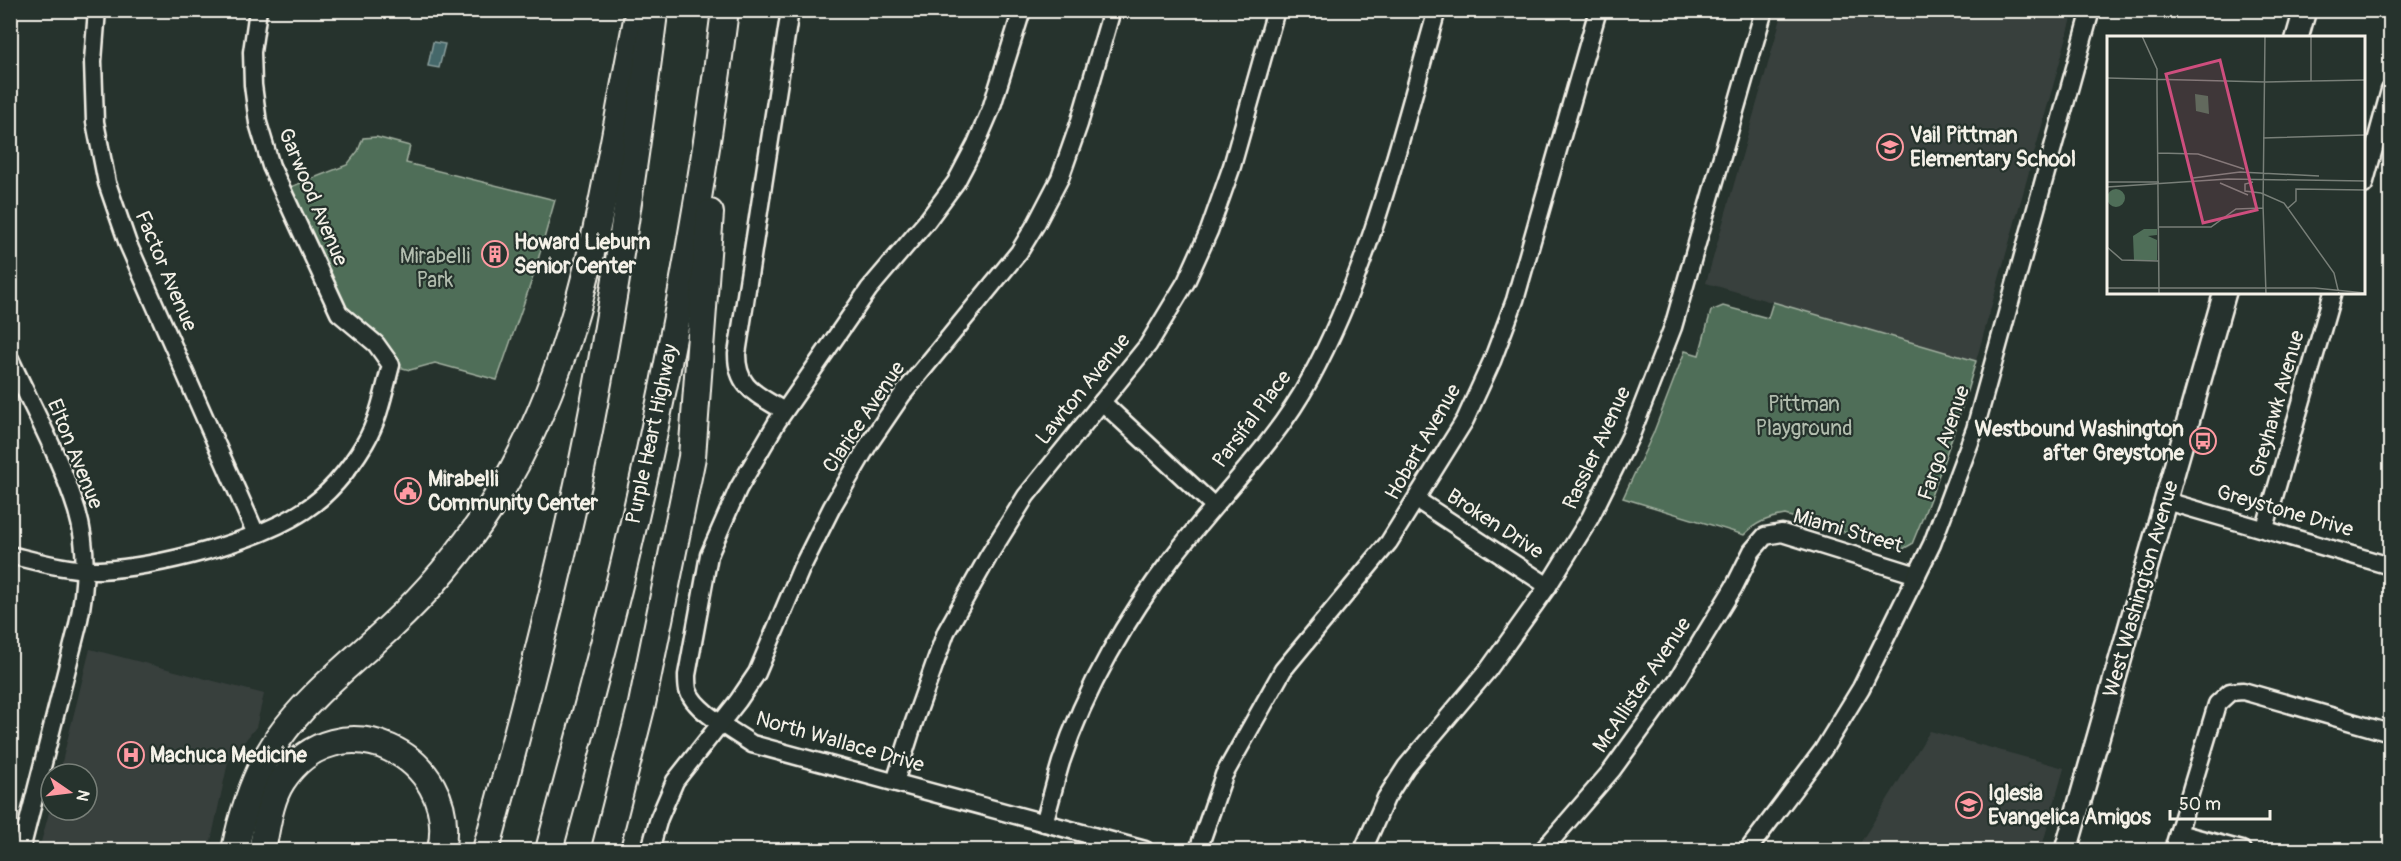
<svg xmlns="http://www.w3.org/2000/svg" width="2401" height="861" viewBox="0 0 2401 861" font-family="Pangolin,sans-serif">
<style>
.built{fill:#39403e}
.green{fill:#4f6e58;stroke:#a2b0a0;stroke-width:1.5}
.water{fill:#45686b;stroke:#8b9f9d;stroke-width:1.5}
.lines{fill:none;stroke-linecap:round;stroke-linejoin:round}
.minor-casing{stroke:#f4f1e8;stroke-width:21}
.major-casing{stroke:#f4f1e8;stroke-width:26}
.highway-casing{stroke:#f4f1e8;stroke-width:30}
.minor{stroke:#26332d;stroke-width:16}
.major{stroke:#26332d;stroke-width:21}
.highway{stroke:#26332d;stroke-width:26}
.labels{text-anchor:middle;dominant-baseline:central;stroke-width:4.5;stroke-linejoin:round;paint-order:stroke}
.poi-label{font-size:21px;font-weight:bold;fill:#f4f1e8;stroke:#26332d;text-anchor:start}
.street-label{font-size:21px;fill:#f4f1e8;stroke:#26332d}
.park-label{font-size:21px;fill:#b2bdae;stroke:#26332d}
.inset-road{fill:none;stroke:#787f78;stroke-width:1.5}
.view{fill:#ce4e7e;fill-opacity:0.15;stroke:#ce4e7e;stroke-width:3}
.inset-edge{fill:none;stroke:#f4f1e8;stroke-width:3}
</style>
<rect width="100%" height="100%" fill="#26332d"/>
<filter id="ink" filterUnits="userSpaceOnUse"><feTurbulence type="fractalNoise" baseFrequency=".0167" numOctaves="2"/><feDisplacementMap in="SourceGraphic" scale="12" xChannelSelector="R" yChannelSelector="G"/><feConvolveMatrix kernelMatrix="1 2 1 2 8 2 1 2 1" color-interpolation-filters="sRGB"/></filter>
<g filter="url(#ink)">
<g class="built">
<path d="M1783,11H2074L1976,361L1706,283Z"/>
<path d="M90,649L264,694L256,727L228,762L209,850H39L51,805V810H87V774H59Z"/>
<path d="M1930,731L2064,768L2041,850H1856Z"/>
</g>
<g class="green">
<path d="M376,137L410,146L406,163L555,200L534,274L497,380L435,363L410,370L391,365L356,328L283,190L347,165L358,151L363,138Z"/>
<path d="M1773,302L1976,361C1958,423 1937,484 1912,544L1903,549L1785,515C1768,518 1756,522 1744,535L1623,498L1653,434L1685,351L1699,355L1711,311L1723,306L1768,318Z"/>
</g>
<path class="water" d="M433,42L445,44L439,68L428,66Z"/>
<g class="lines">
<defs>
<g id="minor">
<path d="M97,10L93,61L95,122L107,183L128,244L256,534"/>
<path d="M1022,10L991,109L976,144L956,182L927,221L869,289L777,422L738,489L709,555L687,675C687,680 687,685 688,690C694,711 735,732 752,744L1145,850"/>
<path d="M2364,185L2390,90"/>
<path d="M10,359C33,409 61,459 77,511C88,548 86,588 78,625L21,850"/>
<path d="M1102,402L1214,506"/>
<path d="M784,411C757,394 737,389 737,354L790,10"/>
<path d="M1417,500L1548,586"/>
<path d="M2166,501L2390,566"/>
<path d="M2265,528L2333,292"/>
<path d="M10,555C39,562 70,571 100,570C158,567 257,542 305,510C330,494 350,468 365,443C379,419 384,391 391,365L376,344L339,313L271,166L258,123L253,85L252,52L258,10"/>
<path d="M895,782L914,722L946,632L988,557L1026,496L1148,345L1186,282L1209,231L1232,166L1276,10"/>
<path d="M1044,823C1050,803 1055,782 1061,762C1085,689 1127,617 1173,557C1217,499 1276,443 1310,379C1372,264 1401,135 1437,10"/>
<path d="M2178,833L2242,850"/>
<path d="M650,850L659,818L675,781L738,701L757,673L801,569L832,507L870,442L902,395L1019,252L1036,224L1060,178L1079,124L1112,10"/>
<path d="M1198,850L1224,775L1283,670L1389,542L1465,420L1492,361L1515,300L1598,10"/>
<path d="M1363,850L1386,798L1406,767L1488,670L1548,586L1590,518L1631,435L1673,327L1764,10"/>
<path d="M1543,850L1612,770L1678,679L1734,587L1752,551L1765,536L1782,533L1917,575"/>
<path d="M1748,850L1823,750L1861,688L1932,544L1975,429L2091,10"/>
<path d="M2173,850L2217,704L2230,692L2243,691L2390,733"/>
</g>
<g id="major">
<path d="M2297,38L2305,10"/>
<path d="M2066,850L2225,292"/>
</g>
<g id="highway">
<path d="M235,850C243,811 255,773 278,739C308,696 352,663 390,627C429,591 463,550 492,505C587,356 604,181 639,10"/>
<path d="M262,850C267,827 269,801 282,781C337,697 461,754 441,850"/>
<path d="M486,850C519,729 551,607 578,484C611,329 634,171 654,13"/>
<path d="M549,850C574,757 600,663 623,569C667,385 702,198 725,10"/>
<path d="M605,850L642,704L692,457L710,213"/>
</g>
</defs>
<use href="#minor" class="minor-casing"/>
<use href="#major" class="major-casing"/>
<use href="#highway" class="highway-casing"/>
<use href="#minor" class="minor"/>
<use href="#major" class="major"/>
<use href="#highway" class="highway"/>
</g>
</g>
<defs>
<symbol id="school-ring" viewBox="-11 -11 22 22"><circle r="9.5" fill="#26332d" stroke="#ff9aa2" stroke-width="1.5"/><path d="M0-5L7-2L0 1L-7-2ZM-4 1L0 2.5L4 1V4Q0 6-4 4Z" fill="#ff9aa2"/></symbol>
<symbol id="building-ring" viewBox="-11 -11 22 22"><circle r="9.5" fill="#26332d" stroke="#ff9aa2" stroke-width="1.5"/><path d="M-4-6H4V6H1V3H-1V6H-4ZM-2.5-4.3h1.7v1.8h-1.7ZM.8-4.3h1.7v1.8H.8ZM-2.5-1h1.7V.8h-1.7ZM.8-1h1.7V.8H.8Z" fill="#ff9aa2"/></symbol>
<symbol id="bus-ring" viewBox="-11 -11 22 22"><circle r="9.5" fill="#26332d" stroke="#ff9aa2" stroke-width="1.5"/><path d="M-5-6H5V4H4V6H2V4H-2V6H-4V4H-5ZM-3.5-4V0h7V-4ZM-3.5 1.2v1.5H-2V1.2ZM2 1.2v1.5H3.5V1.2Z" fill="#ff9aa2"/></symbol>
<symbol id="civic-ring" viewBox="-11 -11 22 22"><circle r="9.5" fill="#26332d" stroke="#ff9aa2" stroke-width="1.5"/><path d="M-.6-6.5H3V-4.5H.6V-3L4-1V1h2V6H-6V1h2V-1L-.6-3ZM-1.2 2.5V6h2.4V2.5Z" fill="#ff9aa2"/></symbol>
<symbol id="hospital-ring" viewBox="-11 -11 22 22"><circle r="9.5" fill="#26332d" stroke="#ff9aa2" stroke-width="1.5"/><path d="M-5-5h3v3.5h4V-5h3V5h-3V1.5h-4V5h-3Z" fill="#ff9aa2"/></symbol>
</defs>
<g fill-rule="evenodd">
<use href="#school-ring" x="1875" y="132" width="30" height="30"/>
<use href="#building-ring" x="480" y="239" width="30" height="30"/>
<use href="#bus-ring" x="2188" y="426" width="30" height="30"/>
<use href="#civic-ring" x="393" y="476" width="30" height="30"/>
<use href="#hospital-ring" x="116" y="740" width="30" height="30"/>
<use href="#school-ring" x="1954" y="790" width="30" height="30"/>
</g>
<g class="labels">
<g class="poi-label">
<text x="1910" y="135">Vail Pittman<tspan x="1910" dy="24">Elementary School</tspan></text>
<text x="514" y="242">Howard Lieburn<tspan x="514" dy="24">Senior Center</tspan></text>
<text x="2184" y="429" text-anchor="end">Westbound Washington<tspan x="2184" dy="24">after Greystone</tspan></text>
<text x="428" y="479">Mirabelli<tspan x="428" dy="24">Community Center</tspan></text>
<text x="150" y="755">Machuca Medicine</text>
<text x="1988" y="793">Iglesia<tspan x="1988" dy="24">Evangelica Amigos</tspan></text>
</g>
<g class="street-label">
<text transform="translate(313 197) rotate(67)">Garwood Avenue</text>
<text transform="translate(166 271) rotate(67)">Factor Avenue</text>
<text transform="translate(1083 389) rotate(-51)">Lawton Avenue</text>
<text transform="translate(2277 404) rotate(-74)">Greyhawk Avenue</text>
<text transform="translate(864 417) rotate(-56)">Clarice Avenue</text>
<text transform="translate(1252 419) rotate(-53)">Parsifal Place</text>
<text transform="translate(652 434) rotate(-78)">Purple Heart Highway</text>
<text transform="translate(1423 442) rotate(-60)">Hobart Avenue</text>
<text transform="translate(1944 443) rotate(-71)">Fargo Avenue</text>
<text transform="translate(1597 448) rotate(-65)">Rassler Avenue</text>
<text transform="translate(75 454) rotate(68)">Elton Avenue</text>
<text transform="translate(2285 511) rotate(16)">Greystone Drive</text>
<text transform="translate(1495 524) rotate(33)">Broken Drive</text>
<text transform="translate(1848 531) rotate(16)">Miami Street</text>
<text transform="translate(2141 589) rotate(-74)">West Washington Avenue</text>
<text transform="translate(1642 685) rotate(-56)">McAllister Avenue</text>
<text transform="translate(840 742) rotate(16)">North Wallace Drive</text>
</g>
<g class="park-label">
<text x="435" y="256">Mirabelli<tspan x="435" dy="24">Park</tspan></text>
<text x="1804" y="404">Pittman<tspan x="1804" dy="24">Playground</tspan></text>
</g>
</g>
<g transform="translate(2107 36)">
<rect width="258" height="258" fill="#26332d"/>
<path d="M88,58L101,60L102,78L89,75ZM0 162a9 9 0 1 1 18 0a9 9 0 1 1-18 0ZM37,193H50V199L41,200L50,204V224H27L26,200Z" fill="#4f6e58"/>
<path class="inset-road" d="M35,0L50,33V54M82,0H112M204,0V45M0,42L159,46L258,44M50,54L52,258M156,102L258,99M51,117L91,118L137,133M86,142L133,136L212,140M0,146H52M146,146L138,148V155L154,157M113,147L141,159M0,151L121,143L258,145M154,157L177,167L227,237L232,258M156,169L159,258M156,172L158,0M181,172L189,165V153L258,154M51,191H104L129,173L156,172M0,211L15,224L51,225M0,252H208L258,257"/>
<path class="view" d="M113,24L150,174L96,187L59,38Z"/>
<rect width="258" height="258" class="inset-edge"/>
</g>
<rect width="2401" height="861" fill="none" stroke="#26332d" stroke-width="36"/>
<rect x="18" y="18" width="2365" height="825" fill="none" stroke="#f4f1e8" stroke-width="2" filter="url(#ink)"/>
<g transform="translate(69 792) rotate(104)"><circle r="28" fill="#26332d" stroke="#787f78" stroke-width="1.5"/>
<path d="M0-4.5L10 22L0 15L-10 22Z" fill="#ff9aa2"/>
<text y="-9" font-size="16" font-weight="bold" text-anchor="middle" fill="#f4f1e8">N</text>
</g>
<path d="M2170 810v9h100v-9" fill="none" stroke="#f4f1e8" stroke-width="3"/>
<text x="2179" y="810" font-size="18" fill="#f4f1e8" stroke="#26332d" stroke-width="4.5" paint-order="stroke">50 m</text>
</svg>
